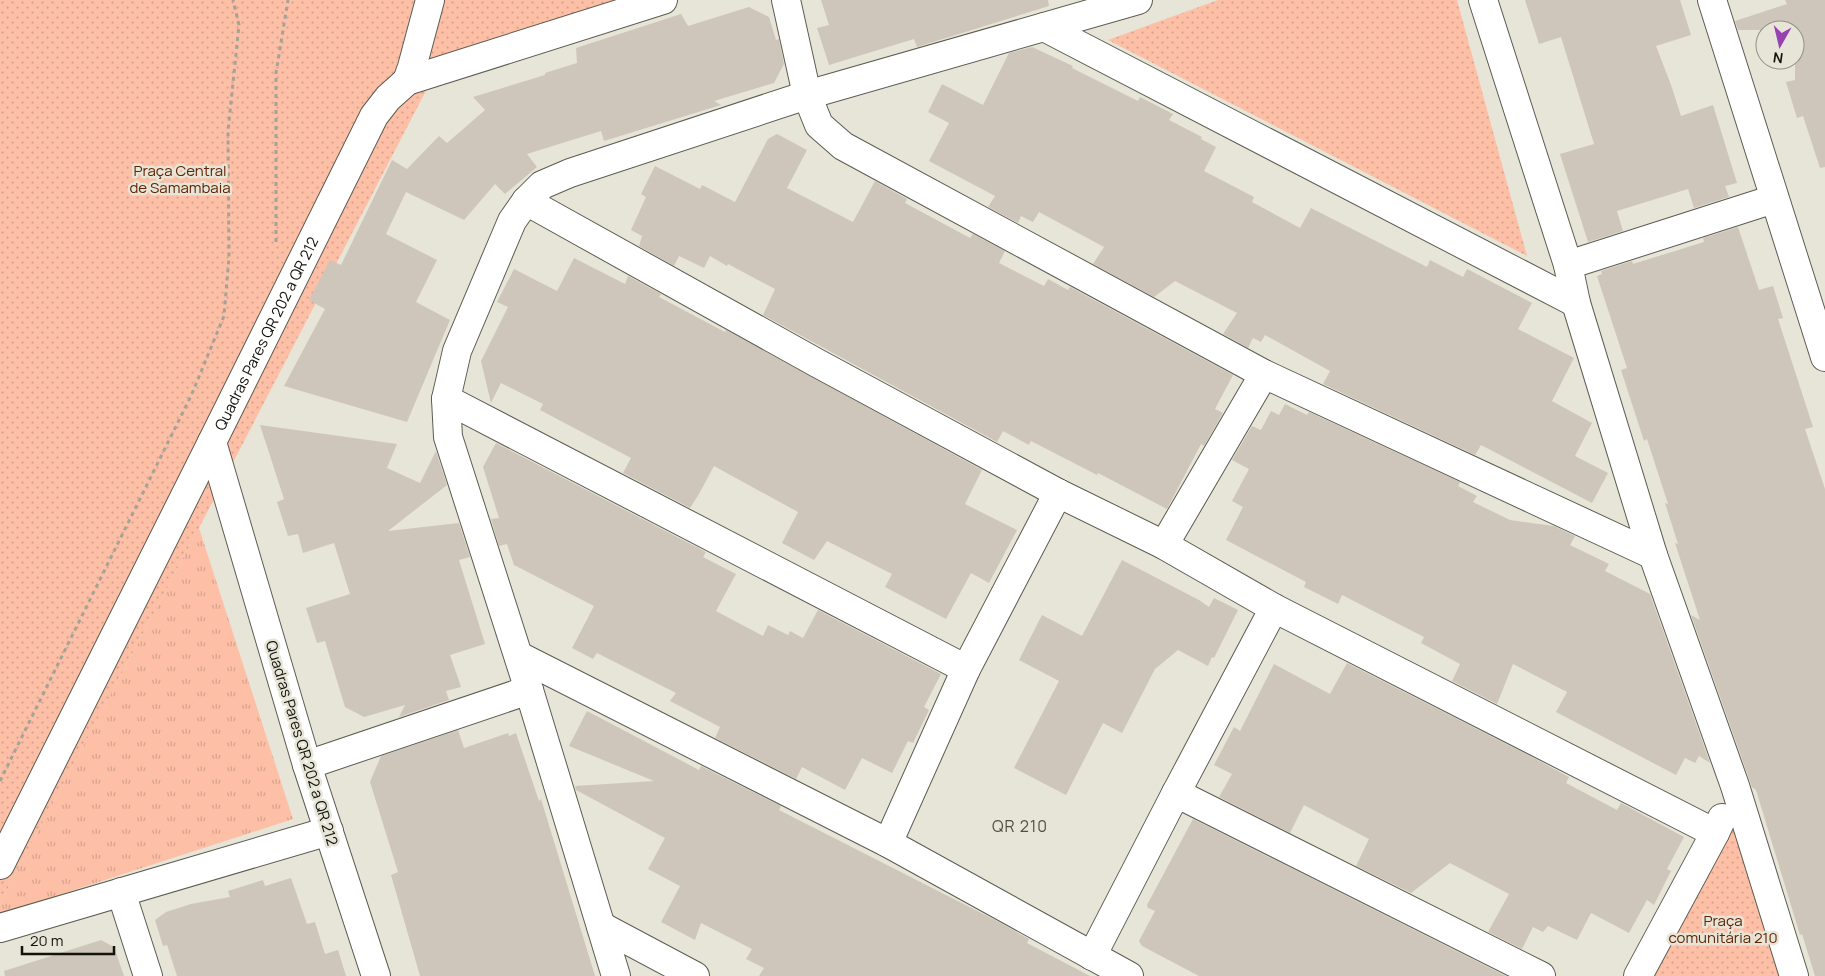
<svg xmlns="http://www.w3.org/2000/svg" width="1825" height="976" viewBox="0 0 1825 976" font-family="Manrope,sans-serif">
<style>
.grass{fill:url(#grass-tufts)}
.park{fill:url(#park-dots)}
.building{fill:#cfc6bb}
.lines{fill:none;stroke-linecap:round;stroke-linejoin:round}
.minor-casing{stroke:#5d5c51;stroke-width:30}
.path{stroke:#a3a398;stroke-width:3;stroke-dasharray:4 4;stroke-linecap:butt}
.minor{stroke:#fff;stroke-width:28}
.labels{text-anchor:middle;dominant-baseline:central;stroke-width:5;stroke-linejoin:round;paint-order:stroke}
.park-label{font-size:15px;fill:#622403;stroke:#e6e5d7}
.street-label{font-size:15px;fill:#13130e;stroke:#e6e5d7}
.neighbourhood-label{font-size:16px;letter-spacing:1px;fill:#504f44;stroke:#e6e5d7}
</style>
<defs>
<pattern id="grass-tufts" width="24" height="20" patternUnits="userSpaceOnUse" patternTransform="scale(1.25)"><rect width="24" height="20" fill="#fdbfa6"/><path d="M3 7l-1-3M5 7V3M7 7l1-3M15 17l-1-3M17 17v-4M19 17l1-3" fill="none" stroke="#d8a38e"/></pattern>
<pattern id="park-dots" width="8" height="8" patternUnits="userSpaceOnUse" patternTransform="scale(1.25)"><rect width="8" height="8" fill="#fdbfa6"/><path d="M2 2h.1M6 6h.1" fill="none" stroke="#d8a38e" stroke-width="1.8" stroke-linecap="round"/></pattern>
</defs>
<rect width="100%" height="100%" fill="#e6e5d7"/>
<path class="grass" d="M199,528L293,819L0,914V903Z"/>
<g class="park">
<path d="M0,0H668L431,81L199,528L0,903Z"/>
<path d="M1218,0H1457L1527,256L1108,40Z"/>
<path d="M1734,801L1786,976H1642Z"/>
</g>
<g class="building">
<path d="M821,0H1048L1049,6L917,47L914,39L829,65L817,28L829,25Z"/>
<path d="M1525,0H1680L1691,35L1656,46L1671,85L1681,116L1713,105L1737,183L1725,186L1729,197L1694,208L1688,189L1617,211L1623,231L1588,242L1560,154L1594,144L1561,37L1539,44Z"/>
<path d="M1785,0H1825V167L1820,168L1803,116L1797,118L1786,82L1795,80V30H1738L1735,21L1787,4Z"/>
<path d="M749,7L769,17L776,40L779,39L784,64L774,83L714,101L721,105L604,141L601,131L527,154L537,167L505,194L495,184L464,220L406,192L386,234L437,260L416,302L450,320L407,422L284,386L325,309L309,300L330,260L341,265L392,160L407,169L439,136L447,143L485,110L473,97L545,75V73L577,63L576,48L681,14L688,26Z"/>
<path d="M1032,47L1073,66L1072,68L1138,101L1140,97L1173,114L1169,120L1202,137L1201,139L1216,147L1204,171L1254,197L1252,202L1300,228L1311,208L1427,267L1430,260L1463,277L1467,269L1532,303L1518,329L1574,358L1552,401L1592,423L1575,456L1608,473L1592,503L1481,445L1475,455L1323,384L1330,371L1265,335L1261,342L1253,338L1248,348L1223,334L1237,313L1175,281L1154,297L1093,264L1104,247L1039,212L1033,222L1021,216L1018,223L988,207L995,196L929,161L949,123L928,112L942,84L983,105L1009,53Z"/>
<path d="M777,134L807,150L787,188L853,222L875,181L907,199L905,203L970,238L973,234L1005,251L999,263L1044,286L1048,279L1068,290L1070,287L1233,375L1215,409L1223,413L1204,446L1201,444L1167,509L1098,473L1097,475L1031,441L1029,445L1003,431L997,442L763,315L775,289L728,264L727,266L710,256L704,268L679,256L674,266L639,246L642,236L631,230L646,197L641,194L655,166L700,189L702,185L735,202L768,139Z"/>
<path d="M1738,227L1759,290L1773,286L1783,318L1778,319L1813,427L1805,429L1825,489V976H1815L1802,934L1800,935L1756,790L1752,787L1691,615L1700,620L1675,543L1678,544L1665,503L1668,504L1647,439L1644,441L1621,370L1627,368L1597,276L1602,274L1601,271L1632,261L1633,264L1704,242L1703,238Z"/>
<path d="M574,258L625,284L628,276L661,294L659,297L725,332L726,330L982,470L965,504L1017,530L989,583L971,573L946,619L885,587L892,574L827,541L814,560L782,543L798,512L714,466L699,494L690,508L623,473L631,458L540,410L543,404L501,383L491,403L481,361L508,307L497,302L514,269L557,291Z"/>
<path d="M1285,404L1307,415L1309,412L1460,482L1458,486L1477,496L1473,502L1510,520L1554,526L1575,536L1570,545L1609,564L1605,571L1650,594L1710,763L1699,756L1695,763L1685,758L1676,775L1556,712L1567,692L1513,664L1497,704L1452,681L1460,664L1421,643L1424,637L1342,595L1338,604L1304,587L1306,582L1226,540L1243,507L1232,501L1249,469L1232,460L1252,426L1261,430L1271,411L1279,415Z"/>
<path d="M260,425L397,444L387,468L420,483L436,451L447,485L388,531L459,523L470,557L459,560L485,644L450,655L461,687L446,691L449,700L399,717L405,705L364,717L345,707L325,641L317,643L306,608L350,594L334,543L303,553L298,534L288,536L277,502L284,499Z"/>
<path d="M496,443L706,552L703,557L736,574L716,611L763,636L768,625L788,635L790,631L803,638L818,610L941,674L924,707L929,710L913,743L908,741L892,773L862,758L845,790L802,767L796,779L715,738L720,727L670,701L676,693L597,653L593,659L572,648L594,606L514,565L507,544L499,546L491,519L499,518L483,467Z"/>
<path d="M1122,560L1199,600L1209,607L1214,598L1238,610L1214,658L1212,657L1208,666L1178,650L1155,669L1122,733L1103,723L1066,795L1014,768L1059,681L1019,660L1042,615L1082,636Z"/>
<path d="M1347,663L1528,755L1569,777L1566,783L1617,810L1621,803L1684,837L1667,869L1671,871L1654,905L1647,900L1629,933L1591,913L1577,940L1548,926L1543,932L1533,927L1522,949L1488,932L1509,894L1450,863L1411,893L1356,866L1369,839L1304,805L1290,833L1219,797L1232,774L1214,765L1234,727L1240,731L1274,664L1330,694Z"/>
<path d="M587,711L699,770L701,766L781,806L779,810L997,921L1029,939L1027,943L1090,976H759L764,968L746,959L752,949L701,923L695,940L661,922L680,886L648,869L665,838L576,790L575,786L654,781L569,746Z"/>
<path d="M458,730L464,748L508,733L509,736L516,733L539,801L541,799L595,976H420L391,875L398,872L370,782L381,756Z"/>
<path d="M1193,819L1506,976H1199L1142,946L1139,941L1155,911L1148,908L1147,905Z"/>
<path d="M291,878L307,924L315,922L325,954L338,950L346,976H177L167,945L163,946L155,920L166,912L191,904L230,897L228,891L263,880L265,886Z"/>
<path d="M101,940L114,947L124,976H5L4,971Z"/>
</g>
<g class="lines">
<defs>
<g id="minor">
<path d="M786,0L807,95L819,125L843,146L1264,374L1653,555"/>
<path d="M1483,0L1568,265L1576,303L1653,555L1735,786L1794,976"/>
<path d="M1712,0L1825,357"/>
<path d="M1044,27L1576,303"/>
<path d="M407,81L412,67L430,0"/>
<path d="M526,201L817,363L1058,493L1164,545L1274,608L1715,833"/>
<path d="M1568,265L1774,199"/>
<path d="M446,399L966,669"/>
<path d="M1164,545L1264,374"/>
<path d="M519,656L888,843L1129,976"/>
<path d="M307,765L529,690"/>
<path d="M1176,793L1541,976"/>
<path d="M888,843L966,669L1058,493"/>
<path d="M0,865L212,442"/>
<path d="M121,892L148,976"/>
<path d="M601,926L695,976"/>
<path d="M0,928L329,831"/>
<path d="M1092,956L1176,793L1274,608"/>
<path id="s1" d="M376,976L307,765L212,442L374,116L388,98L407,81L663,0"/>
<path d="M616,976L529,690L448,437L446,399L457,351L512,221L526,201L542,185L570,173L807,95L1138,0"/>
<path d="M1638,976L1715,833L1722,818"/>
</g>
</defs>
<use href="#minor" class="minor-casing"/>
<g class="path">
<path d="M276,242V73L288,0"/>
<path d="M0,781L191,396L224,316L229,257L228,131L239,25L233,0"/>
</g>
<use href="#minor" class="minor"/>
</g>
<g class="labels">
<g class="park-label">
<text x="180" y="170">Praça Central<tspan x="180" dy="17">de Samambaia</tspan></text>
<text x="1723" y="920">Praça<tspan x="1723" dy="17">comunitária 210</tspan></text>
</g>
<g class="street-label">
<text stroke="none"><textPath href="#s1" startOffset="680">Quadras Pares QR 202 a QR 212</textPath></text>
<text transform="translate(302 743) rotate(73)">Quadras Pares QR 202 a QR 212</text>
</g>
<g class="neighbourhood-label">
<text x="1020" y="826">QR 210</text>
</g>
</g>
<g transform="translate(1780 45) rotate(188)"><circle r="24" fill="#e6e5d7" stroke="#929187"/>
<path d="M0-4L9 19L0 12L-9 19Z" fill="#9642b0"/>
<text y="-8" font-size="14" font-weight="bold" text-anchor="middle" fill="#13130e">N</text>
</g>
<path d="M22 946v8h92v-8" fill="none" stroke="#13130e" stroke-width="2.5"/>
<text x="30" y="946" font-size="15" fill="#13130e" stroke="#e6e5d7" stroke-width="4" paint-order="stroke">20 m</text>
</svg>
